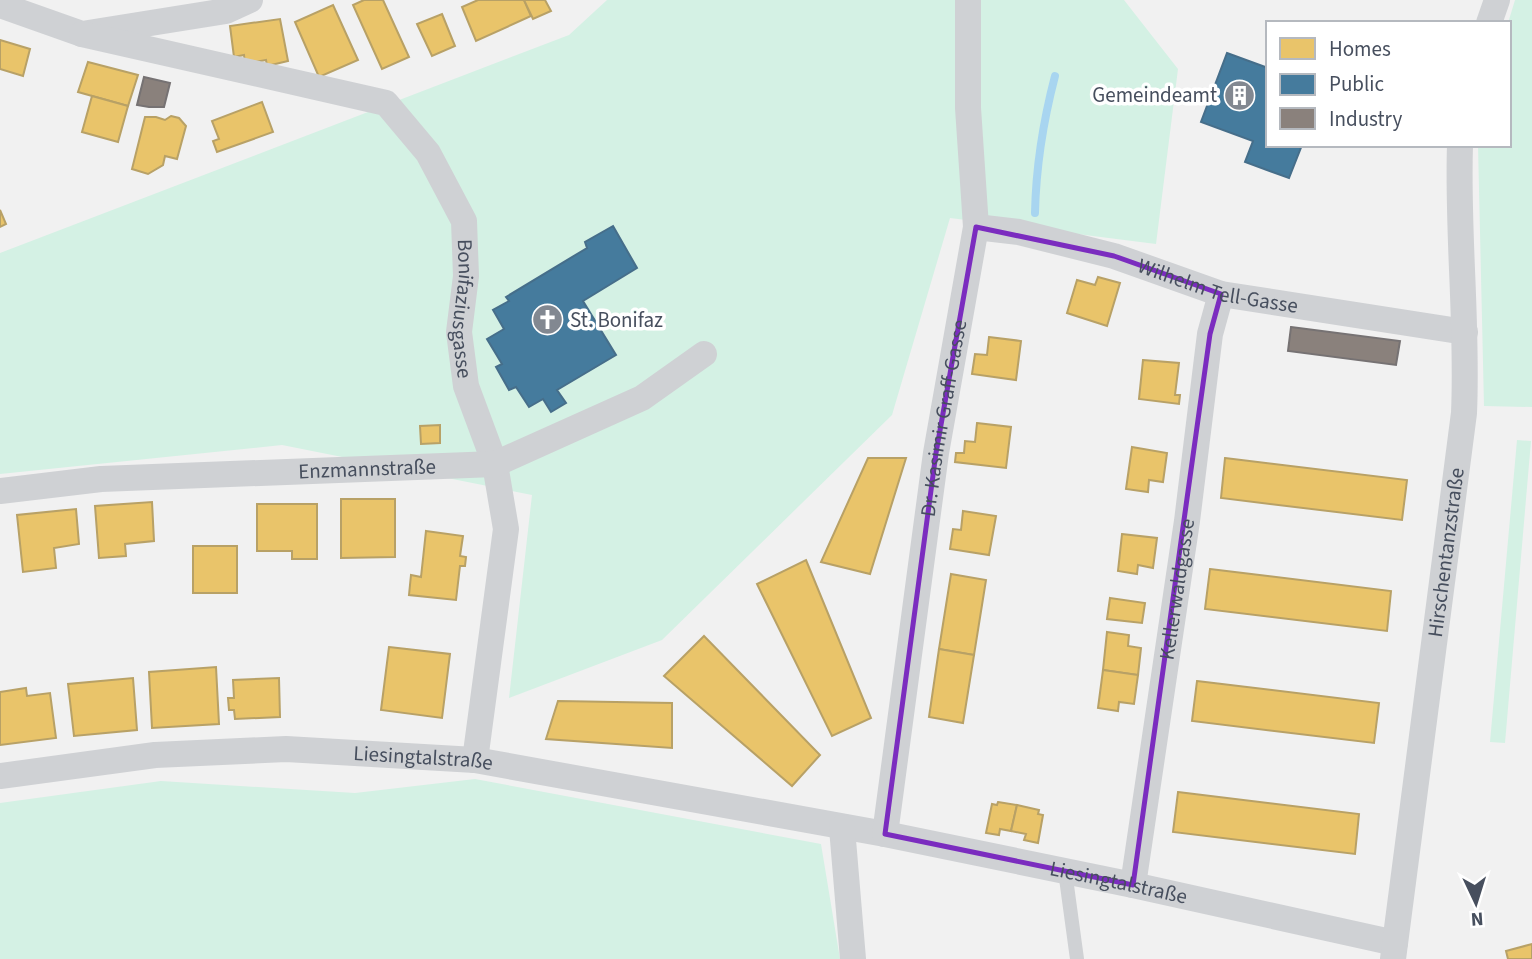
<svg xmlns="http://www.w3.org/2000/svg" width="1532" height="959" viewBox="0 0 1532 959" font-family="'Source Sans 3',sans-serif">
<style>
.green{fill:#d4f1e4}
.homes{fill:#e9c46a;stroke:#b8a166;stroke-width:2}
.public{fill:#457b9d;stroke:#466e8a;stroke-width:2}
.industry{fill:#8a817c;stroke:#767273;stroke-width:2}
.lines{fill:none;stroke-linecap:round;stroke-linejoin:round}
.stream{stroke:#a8d5f0;stroke-width:8}
.lane{stroke:#cfd1d4;stroke-width:14}
.street{stroke:#cfd1d4;stroke-width:26}
.marked{fill:none;stroke:#7b2cbf;stroke-width:5;stroke-linejoin:round}
.labels{text-anchor:middle;dominant-baseline:central;stroke-width:7;stroke-linejoin:round;paint-order:stroke}
.poi-label{font-size:21px;fill:#474f5e;stroke:#fff;text-anchor:end}
.street-label{font-size:21px;fill:#474f5e;stroke:#fff}
</style>
<rect width="100%" height="100%" fill="#f1f1f1"/>
<g class="green">
<path d="M607,0H1124L1178,69L1156,244L950,218L892,415L662,640L509,698L532,495L282,445L0,474V253L569,35Z"/>
<path d="M1515,0H1532V407L1484,406L1478,145H1509L1508,23Z"/>
<path d="M1517,440L1531,441L1505,743L1490,742Z"/>
<path d="M475,779L821,844L840,959H0V803L161,781L355,793Z"/>
</g>
<g class="homes">
<path d="M364,0H383L409,57L382,69L353,5Z"/>
<path d="M478,0H524L531,16L476,41L462,7Z"/>
<path d="M524,0H545L551,11L533,19Z"/>
<path d="M333,5L358,60L319,77L295,22Z"/>
<path d="M442,14L455,46L432,56L417,24Z"/>
<path d="M280,19L288,61L267,66L266,60L245,64L244,55L234,57L230,26Z"/>
<path d="M0,40L30,49L23,76L0,69Z"/>
<path d="M88,62L138,75L128,106L78,92Z"/>
<path d="M92,96L128,106L118,142L82,132Z"/>
<path d="M262,102L273,132L217,152L213,141L219,139L212,121Z"/>
<path d="M171,116L179,118L186,126L177,159L165,156L163,165L148,174L132,169L145,117H156L165,120Z"/>
<path d="M0,210L6,224L0,227Z"/>
<path d="M1098,277L1120,283L1107,326L1067,313L1077,280L1095,285Z"/>
<path d="M989,337L1021,341L1016,380L972,374L975,354L987,355Z"/>
<path d="M1143,360L1179,363L1175,395H1180L1179,404L1139,399Z"/>
<path d="M977,423L1011,427L1006,468L955,462L956,453H964L965,441L975,442Z"/>
<path d="M440,425V443L421,444L420,426Z"/>
<path d="M1132,447L1167,453L1163,482L1149,480L1148,492L1126,489Z"/>
<path d="M868,458H906L870,574L821,562Z"/>
<path d="M1225,458L1407,480L1402,520L1221,498Z"/>
<path d="M341,499H395V557L341,558Z"/>
<path d="M152,502L154,541L125,544L126,556L99,558L95,506Z"/>
<path d="M257,504H317V559H292V551H257Z"/>
<path d="M76,509L79,544L54,548L56,568L23,572L17,515Z"/>
<path d="M963,511L996,516L989,555L950,549L953,529L961,530Z"/>
<path d="M426,531L463,536L460,556L466,557L465,566H460L456,600L409,595L411,575L421,577Z"/>
<path d="M1122,534L1157,538L1153,568L1138,565L1137,574L1118,571Z"/>
<rect x="193" y="546" width="44" height="47"/>
<path d="M806,560L871,718L832,736L757,584Z"/>
<path d="M1210,569L1391,591L1387,631L1205,609Z"/>
<path d="M951,574L986,580L974,655L939,649Z"/>
<path d="M1110,598L1145,603L1142,623L1107,619Z"/>
<path d="M1107,632L1129,635L1128,646L1141,648L1138,675L1103,670Z"/>
<path d="M704,636L820,755L792,786L664,676Z"/>
<path d="M389,647L450,654L442,718L381,710Z"/>
<path d="M939,649L974,655L963,723L929,717Z"/>
<path d="M216,667L219,724L152,728L149,672Z"/>
<path d="M1103,670L1138,675L1134,704L1119,702L1118,711L1098,708Z"/>
<path d="M133,678L137,730L74,736L68,684Z"/>
<path d="M279,678L280,717L235,719L234,710H229L228,698H234L233,680Z"/>
<path d="M1197,681L1379,703L1374,743L1192,721Z"/>
<path d="M26,688L27,696L50,693L56,738L0,745V692Z"/>
<path d="M558,701L672,703V748L546,739Z"/>
<path d="M1178,792L1359,814L1355,854L1173,832Z"/>
<path d="M998,802L1017,805L1011,831L1000,829L999,835L986,833L992,804L997,805Z"/>
<path d="M1017,805L1039,810L1038,814L1043,815L1038,843L1024,840L1026,834L1011,831Z"/>
<path d="M1532,944V959H1508L1506,951Z"/>
</g>
<g class="public">
<path d="M1227,53L1268,68V145H1302L1289,178L1245,162L1253,141L1201,122Z"/>
<path d="M613,226L637,268L583,301L616,355L557,390L566,403L551,412L543,399L529,407L516,387L509,390L496,367L502,364L487,339L504,329L493,310L509,301L506,297L587,248L585,242Z"/>
</g>
<g class="industry">
<path d="M144,77L170,83L164,107H149L137,105Z"/>
<path d="M1291,327L1400,341L1396,365L1288,351Z"/>
</g>
<g class="lines">
<path class="stream" d="M1035,213C1036,165 1043,122 1055,76"/>
<path class="lane" d="M1065,871L1077,959"/>
<g class="street">
<path d="M0,5L82,34L226,11L250,0"/>
<path d="M1489,23L1497,0"/>
<path id="s1" d="M82,34L386,103L428,153L464,221L466,276L459,332L466,386L495,464L506,529L475,760"/>
<path id="s2" d="M976,227L1019,232L1114,256L1221,294L1465,332"/>
<path id="s3" d="M0,491L101,479L495,464L642,398L704,354"/>
<path id="s4" d="M0,776L155,755L286,749L475,760L885,834L1133,885L1395,943"/>
<path d="M842,828L853,959"/>
<path id="s5" d="M885,834L936,453L976,227L968,108V0"/>
<path id="s6" d="M1133,885L1187,521L1210,334L1221,294"/>
<path id="s7" d="M1393,959L1464,413C1468,323 1457,234 1460,145"/>
</g>
</g>
<path class="marked" d="M976,227L1114,256L1221,294L1210,334L1133,885L885,834L936,453Z"/>
<defs>
<symbol id="building-disc" viewBox="-11 -11 22 22"><circle r="9.5" fill="#828891" stroke="#fff"/><path d="M-4-6H4V6H1V3H-1V6H-4ZM-2.5-4.3h1.7v1.8h-1.7ZM.8-4.3h1.7v1.8H.8ZM-2.5-1h1.7V.8h-1.7ZM.8-1h1.7V.8H.8Z" fill="#fff"/></symbol>
<symbol id="church-disc" viewBox="-11 -11 22 22"><circle r="9.5" fill="#828891" stroke="#fff"/><path d="M-1.2-6h2.4v3.5h3.3v2.4h-3.3V6h-2.4V-.1h-3.3v-2.4h3.3Z" fill="#fff"/></symbol>
</defs>
<g fill-rule="evenodd">
<use href="#building-disc" x="1222" y="78" width="35" height="35"/>
<use href="#church-disc" x="530" y="302" width="35" height="35"/>
</g>
<g class="labels">
<g class="poi-label">
<text x="1217" y="95">Gemeindeamt</text>
<text x="570" y="320" text-anchor="start">St. Bonifaz</text>
</g>
<g class="street-label">
<text stroke="none"><textPath href="#s2" startOffset="250">Wilhelm Tell-Gasse</textPath></text>
<text stroke="none"><textPath href="#s1" startOffset="542">Bonifaziusgasse</textPath></text>
<text stroke="none"><textPath href="#s5" startOffset="420">Dr. Kasimir Graff-Gasse</textPath></text>
<text stroke="none"><textPath href="#s3" startOffset="368">Enzmannstraße</textPath></text>
<text stroke="none"><textPath href="#s7" startOffset="410">Hirschentanzstraße</textPath></text>
<text stroke="none"><textPath href="#s6" startOffset="299">Kellerwaldgasse</textPath></text>
<text stroke="none"><textPath href="#s4" startOffset="425">Liesingtalstraße</textPath></text>
<text stroke="none"><textPath href="#s4" startOffset="1132">Liesingtalstraße</textPath></text>
</g>
</g>
<rect x="1266" y="21" width="245" height="126" fill="#ffffff" stroke="#b5b9bf" stroke-width="2"/>
<rect x="1280" y="38" width="35" height="21" fill="#e9c46a" stroke="#b5b9bf" stroke-width="2"/>
<text x="1329" y="56" font-size="21" fill="#474f5e">Homes</text>
<rect x="1280" y="74" width="35" height="21" fill="#457b9d" stroke="#b5b9bf" stroke-width="2"/>
<text x="1329" y="91" font-size="21" fill="#474f5e">Public</text>
<rect x="1280" y="108" width="35" height="21" fill="#8a817c" stroke="#b5b9bf" stroke-width="2"/>
<text x="1329" y="126" font-size="21" fill="#474f5e">Industry</text>
<g transform="translate(1476 903) rotate(176)" stroke="#ffffff" stroke-width="5" paint-order="stroke">
<path d="M0-5L12 26L0 18L-12 26Z" fill="#474f5e"/>
<text y="-10" font-size="19" font-weight="bold" text-anchor="middle" fill="#474f5e">N</text>
</g>
</svg>
